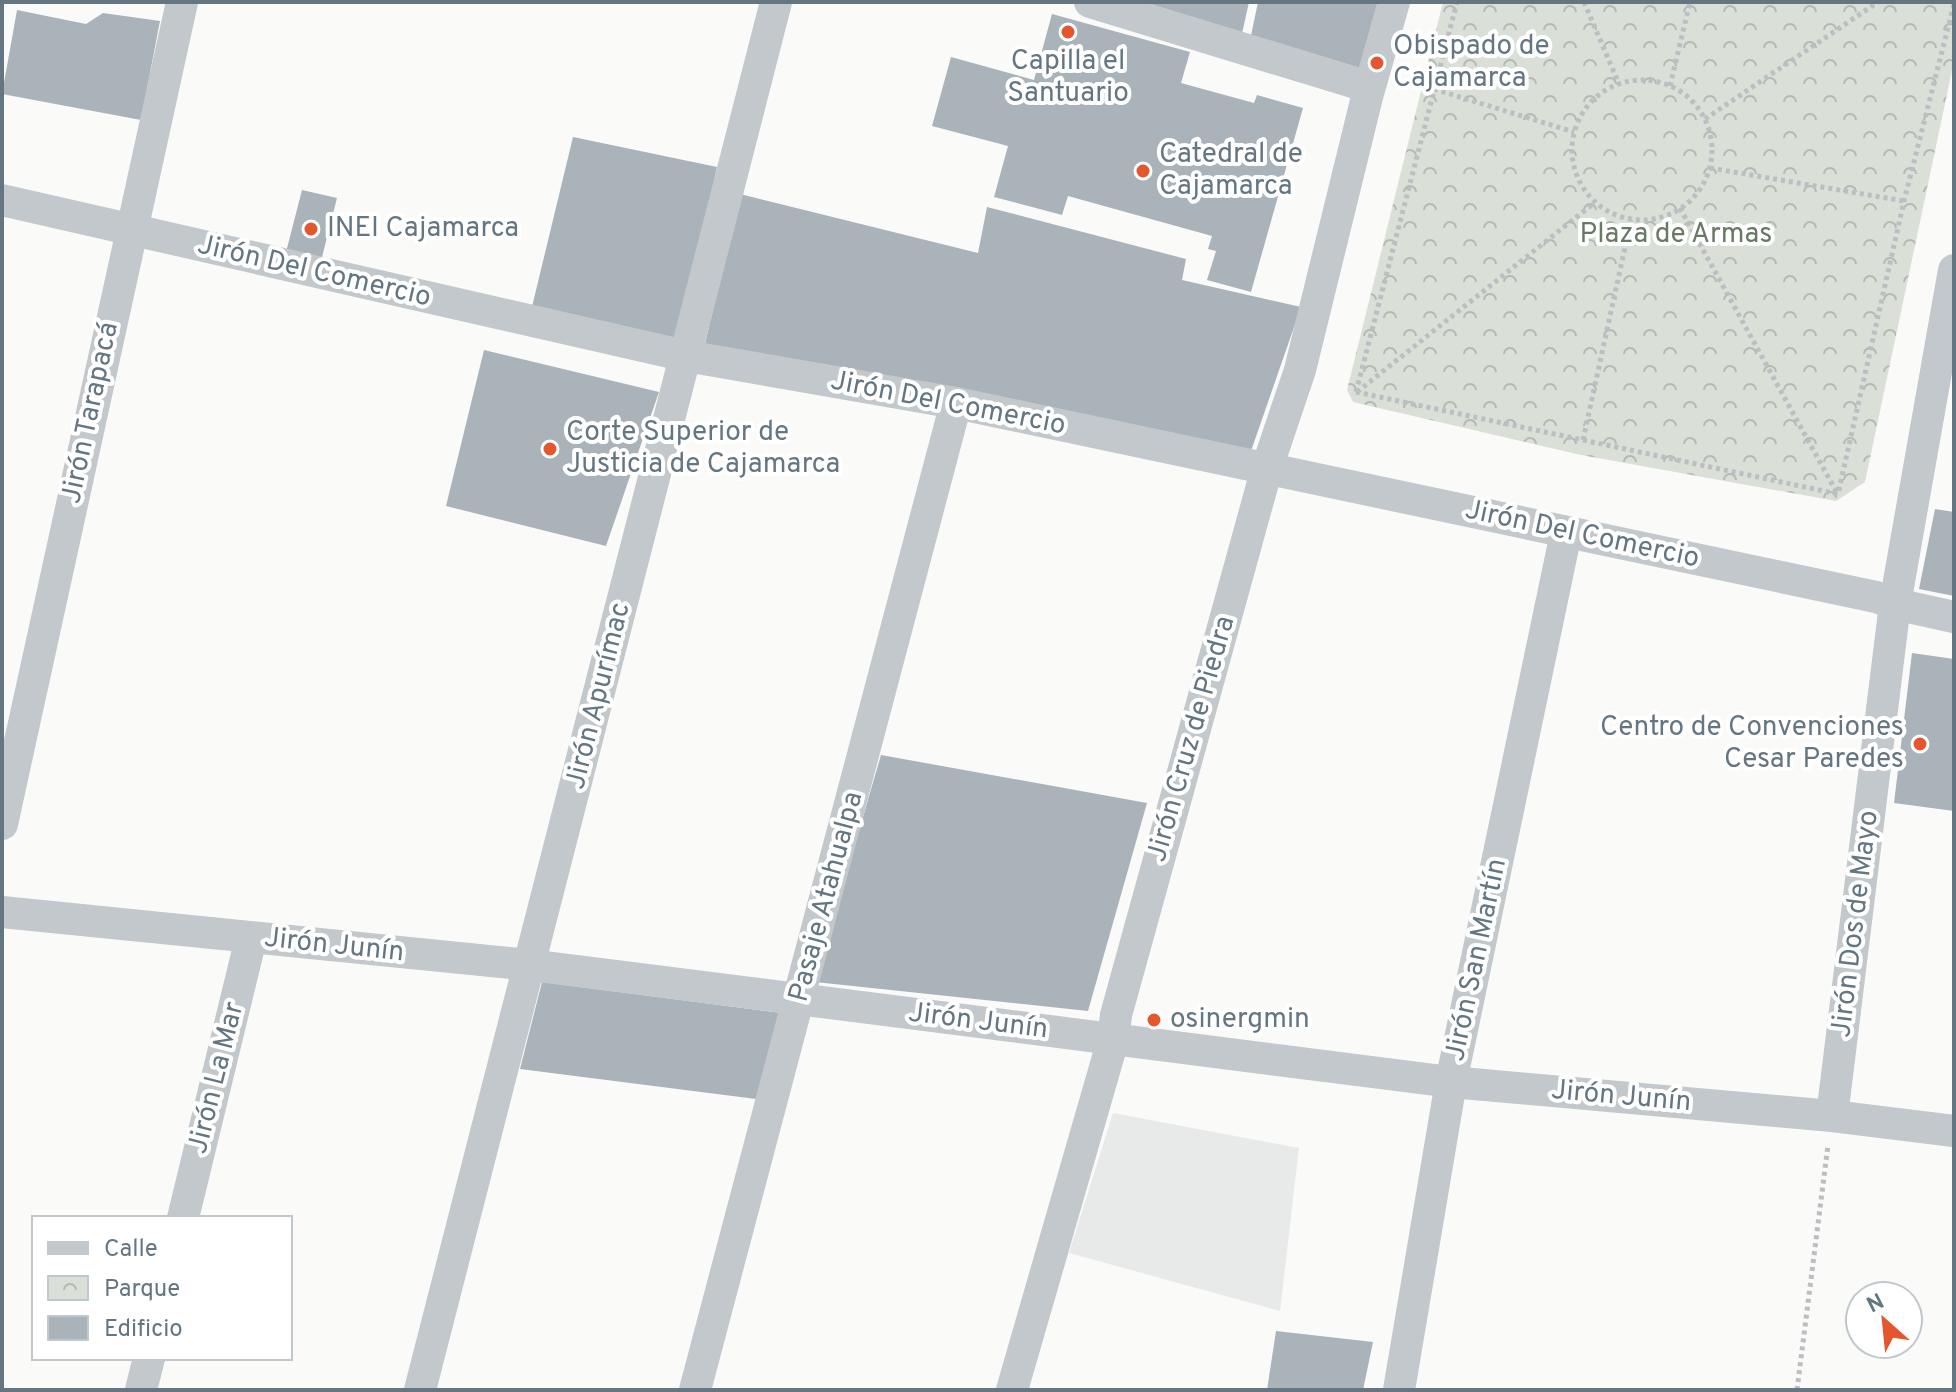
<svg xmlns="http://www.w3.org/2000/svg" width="1956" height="1392" viewBox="0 0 1956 1392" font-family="Overpass,sans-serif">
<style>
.built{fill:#e8e9e9}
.park{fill:url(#park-crowns)}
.building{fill:#aab3b9}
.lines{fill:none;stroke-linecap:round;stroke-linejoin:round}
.path{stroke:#bbbfc2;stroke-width:5;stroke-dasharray:4 4;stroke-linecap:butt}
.minor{stroke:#c3c8cc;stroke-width:32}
.poi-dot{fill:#e4572e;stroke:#fff;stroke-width:3}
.labels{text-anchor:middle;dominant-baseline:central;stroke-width:8;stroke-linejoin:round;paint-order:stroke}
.poi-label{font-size:28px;fill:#657683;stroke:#fff;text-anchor:start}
.park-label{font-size:28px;fill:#687a64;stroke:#fff}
.street-label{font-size:28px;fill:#657683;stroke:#fff}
</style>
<defs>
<pattern id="park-crowns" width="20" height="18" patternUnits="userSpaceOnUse" patternTransform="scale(2)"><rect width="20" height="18" fill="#dadfd7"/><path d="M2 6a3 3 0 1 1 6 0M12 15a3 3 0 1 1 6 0" fill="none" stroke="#b4b9b4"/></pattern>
</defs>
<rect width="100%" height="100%" fill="#fafaf8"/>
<path class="built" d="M1113,1113L1299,1148L1280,1311L1069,1253Z"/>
<path class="park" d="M1443,2H1954V61L1865,482L1836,501L1581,455L1353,402L1347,390Z"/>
<g class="building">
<path d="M1092,2H1249L1239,47Z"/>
<path d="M1258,2H1394L1369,87L1248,50Z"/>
<path d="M17,10L86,24L103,13L160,21L141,120L2,94Z"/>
<path d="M1052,14L1190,52L1181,83L1254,103L1257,95L1303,108L1251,292L1207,280L1216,251L1208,249L1212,236L1068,196L1062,215L994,197L1008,146L932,126L951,57L1034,80Z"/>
<path d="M573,137L717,167L677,353L531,311Z"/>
<path d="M302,190L337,198L319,269L284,260Z"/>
<path d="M740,194L978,253L987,207L1186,259L1182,280L1301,307L1251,451L705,344Z"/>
<path d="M484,350L659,392L606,546L446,506Z"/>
<path d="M1935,509L1954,512V596L1919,589Z"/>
<path d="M1912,653L1954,659V811L1894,803Z"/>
<path d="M881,755L1147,803L1088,1011L815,982Z"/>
<path d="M542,982L789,1014L764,1100L520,1069Z"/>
<path d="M1276,1331L1373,1342L1363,1390H1267Z"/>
</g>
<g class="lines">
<g class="path">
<path d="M1584,2L1619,84"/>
<circle cx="1642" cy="150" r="70"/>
<path d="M1670,86L1690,2"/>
<path d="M1434,89L1574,132"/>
<path d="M1705,119L1878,2"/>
<path d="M1710,168L1904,201"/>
<path d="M1680,208L1837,493"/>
<path d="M1356,392L1838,494L1904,201L1954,4"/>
<path d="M1356,392L1457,2"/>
<path d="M1357,392L1594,203"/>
<path d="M1583,440L1631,220"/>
<path d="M1797,1390L1828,1145"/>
</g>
<g class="minor">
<path d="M1090,2L1369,87"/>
<path d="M2,200L686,356L956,403L1876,597L1895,604L1954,617"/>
<path d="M2,824L182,2"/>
<path d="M2,912L530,965L1451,1082L1832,1116L1954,1131"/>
<path d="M1832,1116L1895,604L1954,270"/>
<path d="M183,1218L251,938"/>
<path d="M141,1390L149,1358"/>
<path d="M420,1390L776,2"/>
<path d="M695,1390L956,403"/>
<path d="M1012,1390L1113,1040L1116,1015L1267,468L1300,370L1367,97L1394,2"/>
<path d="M1399,1390L1451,1082L1566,533"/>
</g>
</g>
<g class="poi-dot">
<circle cx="1068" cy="32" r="8"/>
<circle cx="1377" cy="63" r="8"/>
<circle cx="1143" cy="171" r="8"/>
<circle cx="311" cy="229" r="8"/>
<circle cx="550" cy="449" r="8"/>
<circle cx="1920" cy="744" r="8"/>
<circle cx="1154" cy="1020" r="8"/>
</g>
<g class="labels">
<g class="poi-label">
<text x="1393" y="47">Obispado de<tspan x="1393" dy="32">Cajamarca</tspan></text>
<text x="1068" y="62" text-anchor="middle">Capilla el<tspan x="1068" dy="32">Santuario</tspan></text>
<text x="1159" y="155">Catedral de<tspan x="1159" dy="32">Cajamarca</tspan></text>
<text x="327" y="229">INEI Cajamarca</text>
<text x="566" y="433">Corte Superior de<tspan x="566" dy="32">Justicia de Cajamarca</tspan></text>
<text x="1904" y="728" text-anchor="end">Centro de Convenciones<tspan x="1904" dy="32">Cesar Paredes</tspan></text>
<text x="1170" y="1020">osinergmin</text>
</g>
<g class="park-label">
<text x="1676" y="235">Plaza de Armas</text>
</g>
<g class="street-label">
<text transform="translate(314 272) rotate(13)">Jirón Del Comercio</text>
<text transform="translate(948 404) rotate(11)">Jirón Del Comercio</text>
<text transform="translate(91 413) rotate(-78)">Jirón Tarapacá</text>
<text transform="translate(1582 535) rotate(12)">Jirón Del Comercio</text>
<text transform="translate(599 696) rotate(-76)">Jirón Apurímac</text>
<text transform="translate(1192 739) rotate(-74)">Jirón Cruz de Piedra</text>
<text transform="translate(827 897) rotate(-75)">Pasaje Atahualpa</text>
<text transform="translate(1856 924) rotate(-83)">Jirón Dos de Mayo</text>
<text transform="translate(334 946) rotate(6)">Jirón Junín</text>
<text transform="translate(1477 960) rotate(-78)">Jirón San Martín</text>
<text transform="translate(978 1022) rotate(7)">Jirón Junín</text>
<text transform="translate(217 1078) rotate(-76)">Jirón La Mar</text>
<text transform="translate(1621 1097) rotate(5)">Jirón Junín</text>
</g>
</g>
<rect width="1956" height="1392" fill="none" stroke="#657683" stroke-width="8"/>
<rect x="32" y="1216" width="260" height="144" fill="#ffffff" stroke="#c1c8cd" stroke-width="2"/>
<rect x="48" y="1242" width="40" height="12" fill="#c3c8cc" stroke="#c1c8cd" stroke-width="2"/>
<text x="104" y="1256" font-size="24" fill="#657683">Calle</text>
<rect x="48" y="1276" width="40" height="24" fill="url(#park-crowns)" stroke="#c1c8cd" stroke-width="2"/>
<text x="104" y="1296" font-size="24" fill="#657683">Parque</text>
<rect x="48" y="1316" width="40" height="24" fill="#aab3b9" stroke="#c1c8cd" stroke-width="2"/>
<text x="104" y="1336" font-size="24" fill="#657683">Edificio</text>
<g transform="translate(1884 1320) rotate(333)"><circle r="38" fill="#ffffff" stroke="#c1c8cd" stroke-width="2"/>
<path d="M0-6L14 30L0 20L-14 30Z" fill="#e4572e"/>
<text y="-12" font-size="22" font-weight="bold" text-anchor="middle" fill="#657683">N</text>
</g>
</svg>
